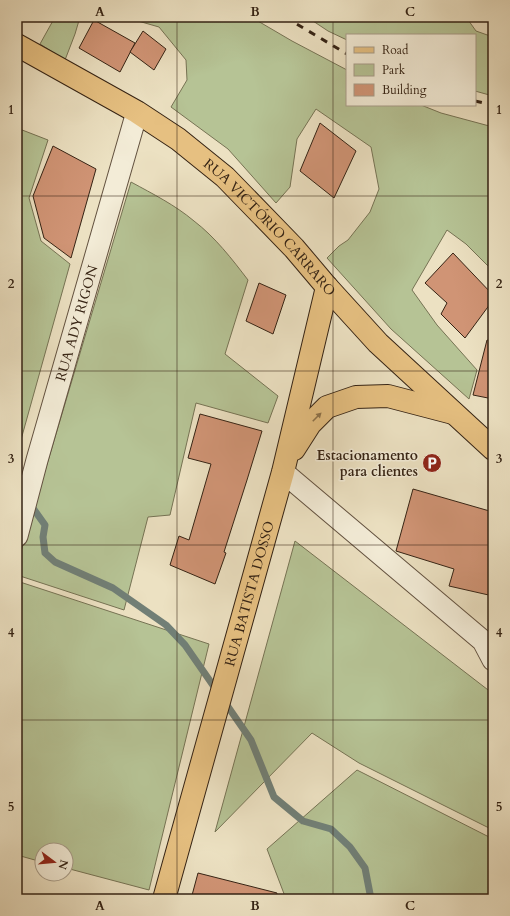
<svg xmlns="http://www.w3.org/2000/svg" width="510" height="916" viewBox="0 0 510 916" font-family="Cardo,serif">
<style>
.green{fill:#b6c395;stroke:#767354}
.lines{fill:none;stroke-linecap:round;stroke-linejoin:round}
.stream{stroke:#717f76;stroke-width:7}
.building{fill:#d09475;stroke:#352314}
.minor-casing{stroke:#635240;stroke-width:23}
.major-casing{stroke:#352314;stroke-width:24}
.minor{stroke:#f3ecd7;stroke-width:21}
.major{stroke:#e6c081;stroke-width:22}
.rail{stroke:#352314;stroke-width:3;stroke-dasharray:7 7;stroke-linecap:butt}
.oneway{fill:#8e724a}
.grid{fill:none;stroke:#352314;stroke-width:1;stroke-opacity:0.55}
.labels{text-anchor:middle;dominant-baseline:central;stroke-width:3;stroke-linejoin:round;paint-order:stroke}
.street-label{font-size:14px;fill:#352314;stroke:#f3ecd7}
.poi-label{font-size:14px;font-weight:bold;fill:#352314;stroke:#f3ecd7;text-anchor:end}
.neatline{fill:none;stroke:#352314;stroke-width:1.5}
.grid-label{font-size:13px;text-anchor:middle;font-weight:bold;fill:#352314}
</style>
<rect width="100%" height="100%" fill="#ece1c2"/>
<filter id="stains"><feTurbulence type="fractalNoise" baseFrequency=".005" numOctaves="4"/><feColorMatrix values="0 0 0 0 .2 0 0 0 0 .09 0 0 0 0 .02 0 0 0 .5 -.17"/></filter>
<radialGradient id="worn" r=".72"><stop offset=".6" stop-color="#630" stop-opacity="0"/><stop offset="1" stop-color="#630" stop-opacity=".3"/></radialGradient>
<g class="green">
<path d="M55,17H80L75,34L65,60L40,44Z"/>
<path d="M124,17H251L292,41L347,70V105H421L441,113L493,127V271L466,244L447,230L412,290L437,325L477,370L469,399L391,329L327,258L339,246L348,240L370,212L379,189L371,147L316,109L297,139L290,187L276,203L228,149L171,107L187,80L186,60L159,27Z"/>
<path d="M307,17H466L476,31L493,37V96L475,91V35H347V40L328,31Z"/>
<path d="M17,128L48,140L29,198L41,241L70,264L17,454Z"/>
<path d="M131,182C153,194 175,205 194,221C215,237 232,259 248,280L225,354L278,396L268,423L196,403L170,515L148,517L124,610L17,575V565Z"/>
<path d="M295,541L492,693L493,696V830L359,763L312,733L215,832Z"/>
<path d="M17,581L209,644L149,890L66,868V850H42V862L17,855Z"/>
<path d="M357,770L493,839V899H286L267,849Z"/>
</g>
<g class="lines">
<g class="stream">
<path d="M30,504L45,525L43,537L45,553L55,562L113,588L166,625L185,645L217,691"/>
<path d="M224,701L251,740L274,797L303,821L331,829L350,847L365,868L371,899"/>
</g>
</g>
<g class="building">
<path d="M94,20L135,43L120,72L79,48Z"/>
<path d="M143,31L166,49L154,70L130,52Z"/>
<path d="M320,123L356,151L334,198L300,171Z"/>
<path d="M53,146L96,169L71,258L44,238L33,196Z"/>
<path d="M453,253L493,295V300L465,338L441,314L447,303L425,283Z"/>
<path d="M259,283L286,295L273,334L246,321Z"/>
<path d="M487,340L493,341V399L473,395Z"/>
<path d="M200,414L262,431L247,480L224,552L226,553L215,584L170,565L179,536L189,540L211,464L188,458Z"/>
<path d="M413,489L493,512V596L449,586L454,569L396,551Z"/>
<path d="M198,873L277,893L276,899H191Z"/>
</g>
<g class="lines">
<defs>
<g id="minor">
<path d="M283,472L483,641L493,660"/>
<path id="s1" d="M17,536L37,460L137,112"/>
</g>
<g id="major">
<path id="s2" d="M17,45L137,112L178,139L225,177L294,248L327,287L378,343L493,449"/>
<path d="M294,449L310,424L327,407L356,397L388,396L453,413"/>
<path id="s3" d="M164,899L283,472L327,287"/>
</g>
</defs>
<use href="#minor" class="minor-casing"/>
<use href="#major" class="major-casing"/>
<use href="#minor" class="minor"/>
<use href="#major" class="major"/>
<g class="rail">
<path d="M285,17L347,54"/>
<path d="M475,101L493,105"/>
</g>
</g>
<defs><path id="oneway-solid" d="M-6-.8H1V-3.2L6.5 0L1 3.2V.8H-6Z"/></defs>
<use class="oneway" href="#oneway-solid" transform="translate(317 417) rotate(-45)"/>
<path class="grid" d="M177,17V899M333,17V899M17,196H493M17,371H493M17,545H493M17,720H493"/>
<defs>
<symbol id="parking-disc" viewBox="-11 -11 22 22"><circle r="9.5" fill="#8f2418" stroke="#f3ecd7"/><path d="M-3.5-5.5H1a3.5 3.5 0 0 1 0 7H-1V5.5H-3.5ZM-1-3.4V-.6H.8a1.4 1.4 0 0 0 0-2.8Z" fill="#fff"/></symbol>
</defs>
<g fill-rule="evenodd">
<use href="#parking-disc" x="421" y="452" width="22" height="22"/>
</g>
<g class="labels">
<g class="street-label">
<text stroke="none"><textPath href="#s2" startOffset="314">RUA VICTÓRIO CARRARO</textPath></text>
<text stroke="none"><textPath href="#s1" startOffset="221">RUA ADY RIGON</textPath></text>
<text stroke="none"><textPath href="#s3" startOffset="317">RUA BATISTA DOSSO</textPath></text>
</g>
<g class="poi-label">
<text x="418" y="455">Estacionamento<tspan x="418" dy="16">para clientes</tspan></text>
</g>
</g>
<rect width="510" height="916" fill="none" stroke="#ece1c2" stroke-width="44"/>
<rect x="346" y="34" width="130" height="72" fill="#f3ecd7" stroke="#a79c89"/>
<rect x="354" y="47" width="20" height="6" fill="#e6c081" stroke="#a79c89"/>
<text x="382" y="54" font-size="12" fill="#352314">Road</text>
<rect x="354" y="64" width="20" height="12" fill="#b6c395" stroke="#a79c89"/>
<text x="382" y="74" font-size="12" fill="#352314">Park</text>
<rect x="354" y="84" width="20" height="12" fill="#d09475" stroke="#a79c89"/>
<text x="382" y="94" font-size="12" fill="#352314">Building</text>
<g transform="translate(54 862) rotate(106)"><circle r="19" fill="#f3ecd7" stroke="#a79c89"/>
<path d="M0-3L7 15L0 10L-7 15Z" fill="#8f2418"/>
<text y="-6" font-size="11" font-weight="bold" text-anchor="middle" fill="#352314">N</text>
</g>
<rect x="22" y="22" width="466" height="872" class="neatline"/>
<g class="grid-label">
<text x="100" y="16">A</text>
<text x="255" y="16">B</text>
<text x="410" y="16">C</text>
<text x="11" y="114">1</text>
<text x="499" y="114">1</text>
<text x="11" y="288">2</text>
<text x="499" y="288">2</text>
<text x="11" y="463">3</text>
<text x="499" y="463">3</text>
<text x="11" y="637">4</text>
<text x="499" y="637">4</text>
<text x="11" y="811">5</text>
<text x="499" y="811">5</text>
<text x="100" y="910">A</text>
<text x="255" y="910">B</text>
<text x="410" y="910">C</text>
</g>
<rect width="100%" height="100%" filter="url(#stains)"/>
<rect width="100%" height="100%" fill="url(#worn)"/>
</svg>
